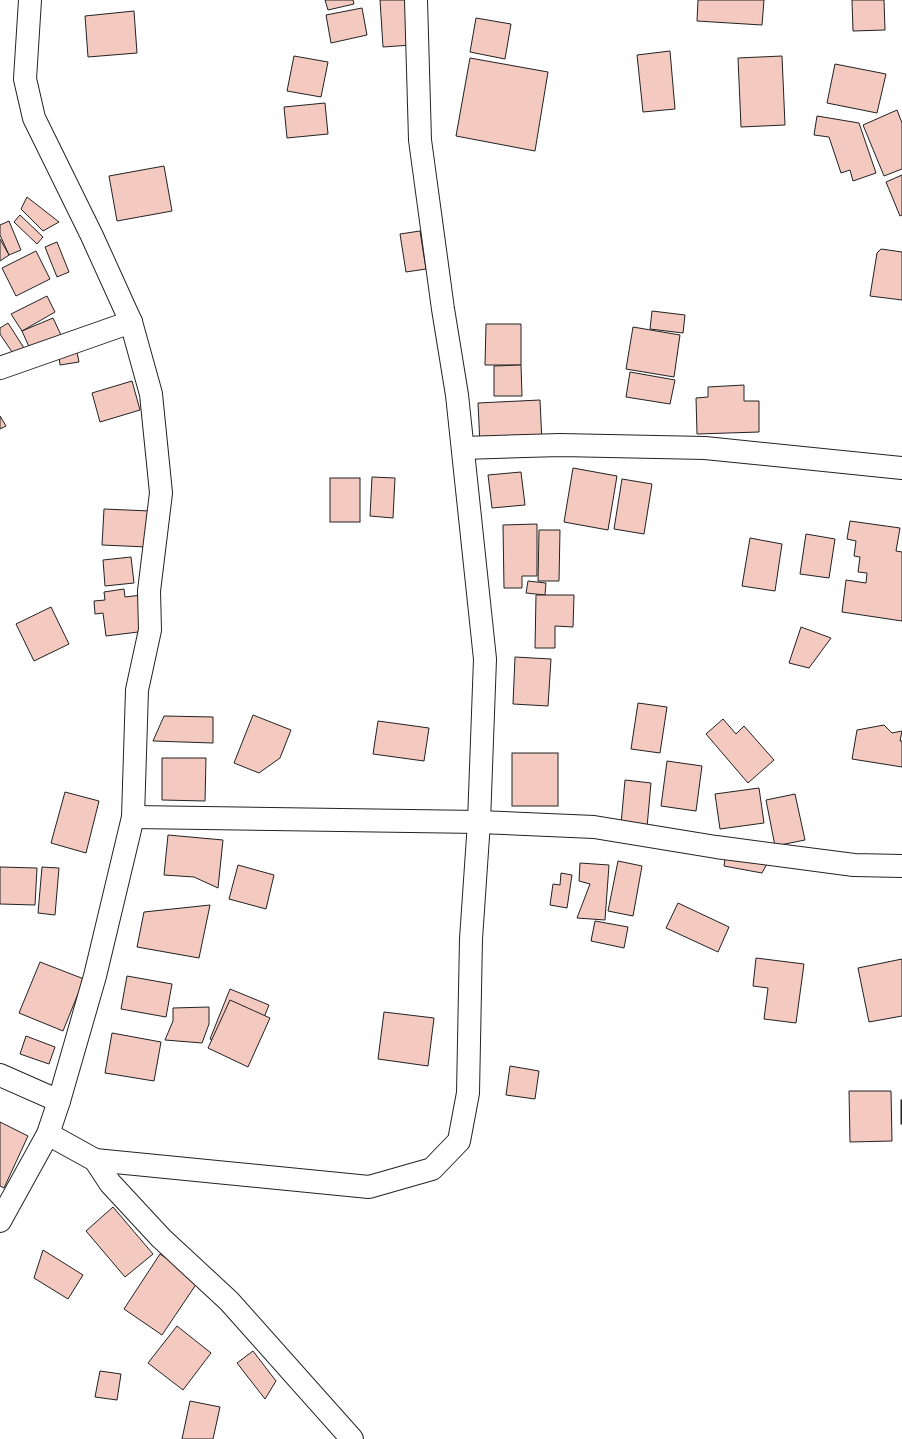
<svg xmlns="http://www.w3.org/2000/svg" width="902" height="1439" viewBox="0 0 902 1439" font-family="'Titillium Web',sans-serif">
<style>
.building{fill:#f3c9c0;stroke:#222}
.lines{fill:none;stroke-linecap:round;stroke-linejoin:round}
.street-casing{stroke:#222;stroke-width:24}
.street{stroke:#fff;stroke-width:22}
</style>
<rect width="100%" height="100%" fill="#fff"/>
<g class="building">
<path d="M325,0H353L354,4L328,10Z"/>
<path d="M380,0H410L412,45L383,47Z"/>
<path d="M698,0H764L762,25L697,21Z"/>
<path d="M852,0H884L885,30L853,31Z"/>
<path d="M362,8L367,35L331,43L326,15Z"/>
<path d="M134,11L137,53L88,57L85,16Z"/>
<path d="M476,18L511,24L505,59L470,52Z"/>
<path d="M670,51L675,109L643,112L637,55Z"/>
<path d="M294,56L328,62L321,97L287,91Z"/>
<path d="M782,56L785,125L741,127L738,58Z"/>
<path d="M470,58L548,72L535,151L456,136Z"/>
<path d="M835,64L886,74L877,113L827,103Z"/>
<path d="M325,103L328,134L287,138L284,107Z"/>
<path d="M897,110L902,123V169L884,176L863,125Z"/>
<path d="M817,116L859,123L876,173L853,181L850,170L841,173L829,137L814,135Z"/>
<path d="M164,166L172,211L117,221L109,176Z"/>
<path d="M902,175V215L900,216L886,182Z"/>
<path d="M27,197L59,222L43,231L21,209Z"/>
<path d="M20,215L43,237L37,244L14,222Z"/>
<path d="M9,221L21,250L9,255L0,235V225Z"/>
<path d="M420,231L426,269L406,272L400,234Z"/>
<path d="M0,239L9,255L0,261Z"/>
<path d="M57,242L69,272L57,277L45,247Z"/>
<path d="M881,249L902,252V300L870,296L877,253Z"/>
<path d="M36,251L50,279L16,296L2,268Z"/>
<path d="M47,296L55,312L22,331L11,314Z"/>
<path d="M652,311L685,315L683,333L650,329Z"/>
<path d="M53,318L61,335L30,349L22,331Z"/>
<path d="M8,323L24,348L14,355L0,334V328Z"/>
<path d="M486,324H521V365H485Z"/>
<path d="M633,327L680,335L674,377L626,369Z"/>
<path d="M76,347L79,362L60,365L59,355Z"/>
<path d="M521,365L522,396H494V366Z"/>
<path d="M630,372L675,380L670,404L626,397Z"/>
<path d="M132,381L140,410L100,422L92,393Z"/>
<path d="M744,385V401H759V432L697,434L696,398L708,397V387Z"/>
<path d="M540,400L542,443L480,445L478,403Z"/>
<path d="M0,416L6,426L0,429Z"/>
<path d="M573,468L617,476L608,530L564,522Z"/>
<path d="M521,472L525,505L492,508L488,475Z"/>
<path d="M372,477L395,478L393,518L370,516Z"/>
<rect x="330" y="478" width="30" height="44"/>
<path d="M622,479L652,484L644,534L614,529Z"/>
<path d="M104,509L150,511L147,547L102,545Z"/>
<path d="M850,521L900,528L896,551L902,552V621L842,612L846,580L866,583L867,573L858,572L860,557L854,556L856,541L847,539Z"/>
<path d="M537,524V576H522V588H504L503,525Z"/>
<path d="M539,530H560L559,581H538Z"/>
<path d="M806,534L835,539L829,578L800,574Z"/>
<path d="M750,538L782,544L775,591L742,586Z"/>
<path d="M131,557L134,583L105,586L103,560Z"/>
<path d="M528,581L546,583L545,595L526,593Z"/>
<path d="M124,589L125,597L142,595L146,631L106,636L103,613L95,614L94,601L105,600L104,592Z"/>
<path d="M536,595H574L573,627L555,626V648H535Z"/>
<path d="M51,607L69,644L34,661L16,624Z"/>
<path d="M801,627L831,638L809,668L789,663Z"/>
<path d="M515,657L551,659L548,706L513,704Z"/>
<path d="M638,703L667,707L660,753L631,749Z"/>
<path d="M253,715L291,730L280,758L259,773L234,763Z"/>
<path d="M164,716L213,717V743L153,741Z"/>
<path d="M723,719L736,734L744,726L774,760L748,783L706,734Z"/>
<path d="M378,721L429,728L424,761L373,754Z"/>
<path d="M884,725L892,733L902,731L900,741H902V767L852,759L857,730Z"/>
<rect x="512" y="753" width="46" height="53"/>
<path d="M162,758H206L205,801L162,800Z"/>
<path d="M667,761L702,766L696,811L661,806Z"/>
<path d="M625,780L651,783L647,827L621,824Z"/>
<path d="M759,788L764,823L720,829L715,794Z"/>
<path d="M65,792L99,801L86,853L51,843Z"/>
<path d="M795,794L805,840L775,846L766,800Z"/>
<path d="M168,835L223,840L218,888L194,877L164,875Z"/>
<path d="M726,851L770,858L762,873L724,866Z"/>
<path d="M618,861L642,866L633,916L608,911Z"/>
<path d="M580,863L609,865L605,920L577,918L590,884L579,881Z"/>
<path d="M238,865L274,875L266,909L229,899Z"/>
<path d="M0,867L37,868L35,905L0,904Z"/>
<path d="M42,867L59,868L55,915L38,913Z"/>
<path d="M561,873L572,875L567,908L550,905L553,884L560,885Z"/>
<path d="M678,903L729,927L718,952L666,928Z"/>
<path d="M210,905L199,958L137,947L144,912Z"/>
<path d="M595,921L628,927L624,948L591,941Z"/>
<path d="M756,958L804,964L796,1023L764,1019L768,988L753,986Z"/>
<path d="M902,959V1016L869,1022L858,968Z"/>
<path d="M40,962L84,979L63,1031L19,1013Z"/>
<path d="M127,976L172,984L166,1017L121,1009Z"/>
<path d="M230,989L269,1005L249,1055L210,1039Z"/>
<path d="M230,1000L270,1018L248,1067L208,1048Z"/>
<path d="M209,1007V1024L202,1043L165,1040L173,1021V1008Z"/>
<path d="M384,1012L434,1018L428,1066L378,1059Z"/>
<path d="M112,1033L161,1042L154,1081L105,1073Z"/>
<path d="M26,1036L55,1047L49,1064L20,1054Z"/>
<path d="M510,1066L539,1071L535,1099L506,1095Z"/>
<path d="M849,1091H891L892,1141L850,1142Z"/>
<rect x="901" y="1100" width="1" height="24"/>
<path d="M0,1122L28,1136L4,1188L0,1186Z"/>
<path d="M113,1207L153,1254L125,1277L86,1231Z"/>
<path d="M43,1250L83,1275L68,1299L34,1278Z"/>
<path d="M160,1254L199,1280L162,1335L124,1309Z"/>
<path d="M177,1326L211,1353L183,1390L148,1363Z"/>
<path d="M253,1351L276,1381L265,1399L237,1363Z"/>
<path d="M100,1371L121,1374L117,1400L95,1397Z"/>
<path d="M190,1401L220,1407L213,1439H182Z"/>
</g>
<g class="lines">
<defs>
<g id="street">
<path d="M0,368L131,322"/>
<path d="M463,448L560,445L705,448L902,468"/>
<path d="M133,817L479,822L594,827L716,847L854,865L902,866"/>
<path d="M0,1075L59,1101"/>
<path d="M48,1134L95,1160L369,1187L432,1169L459,1141L468,1093L471,939L479,822L485,659L457,395L443,309L420,140L416,0"/>
<path d="M95,1160L110,1183L161,1238L229,1301L352,1439"/>
<path d="M0,1221L48,1134L59,1101L95,976L133,817L137,690L150,630L149,591L161,493L151,394L131,322L92,236L34,118L25,79L30,0"/>
</g>
</defs>
<use href="#street" class="street-casing"/>
<use href="#street" class="street"/>
</g>
</svg>
